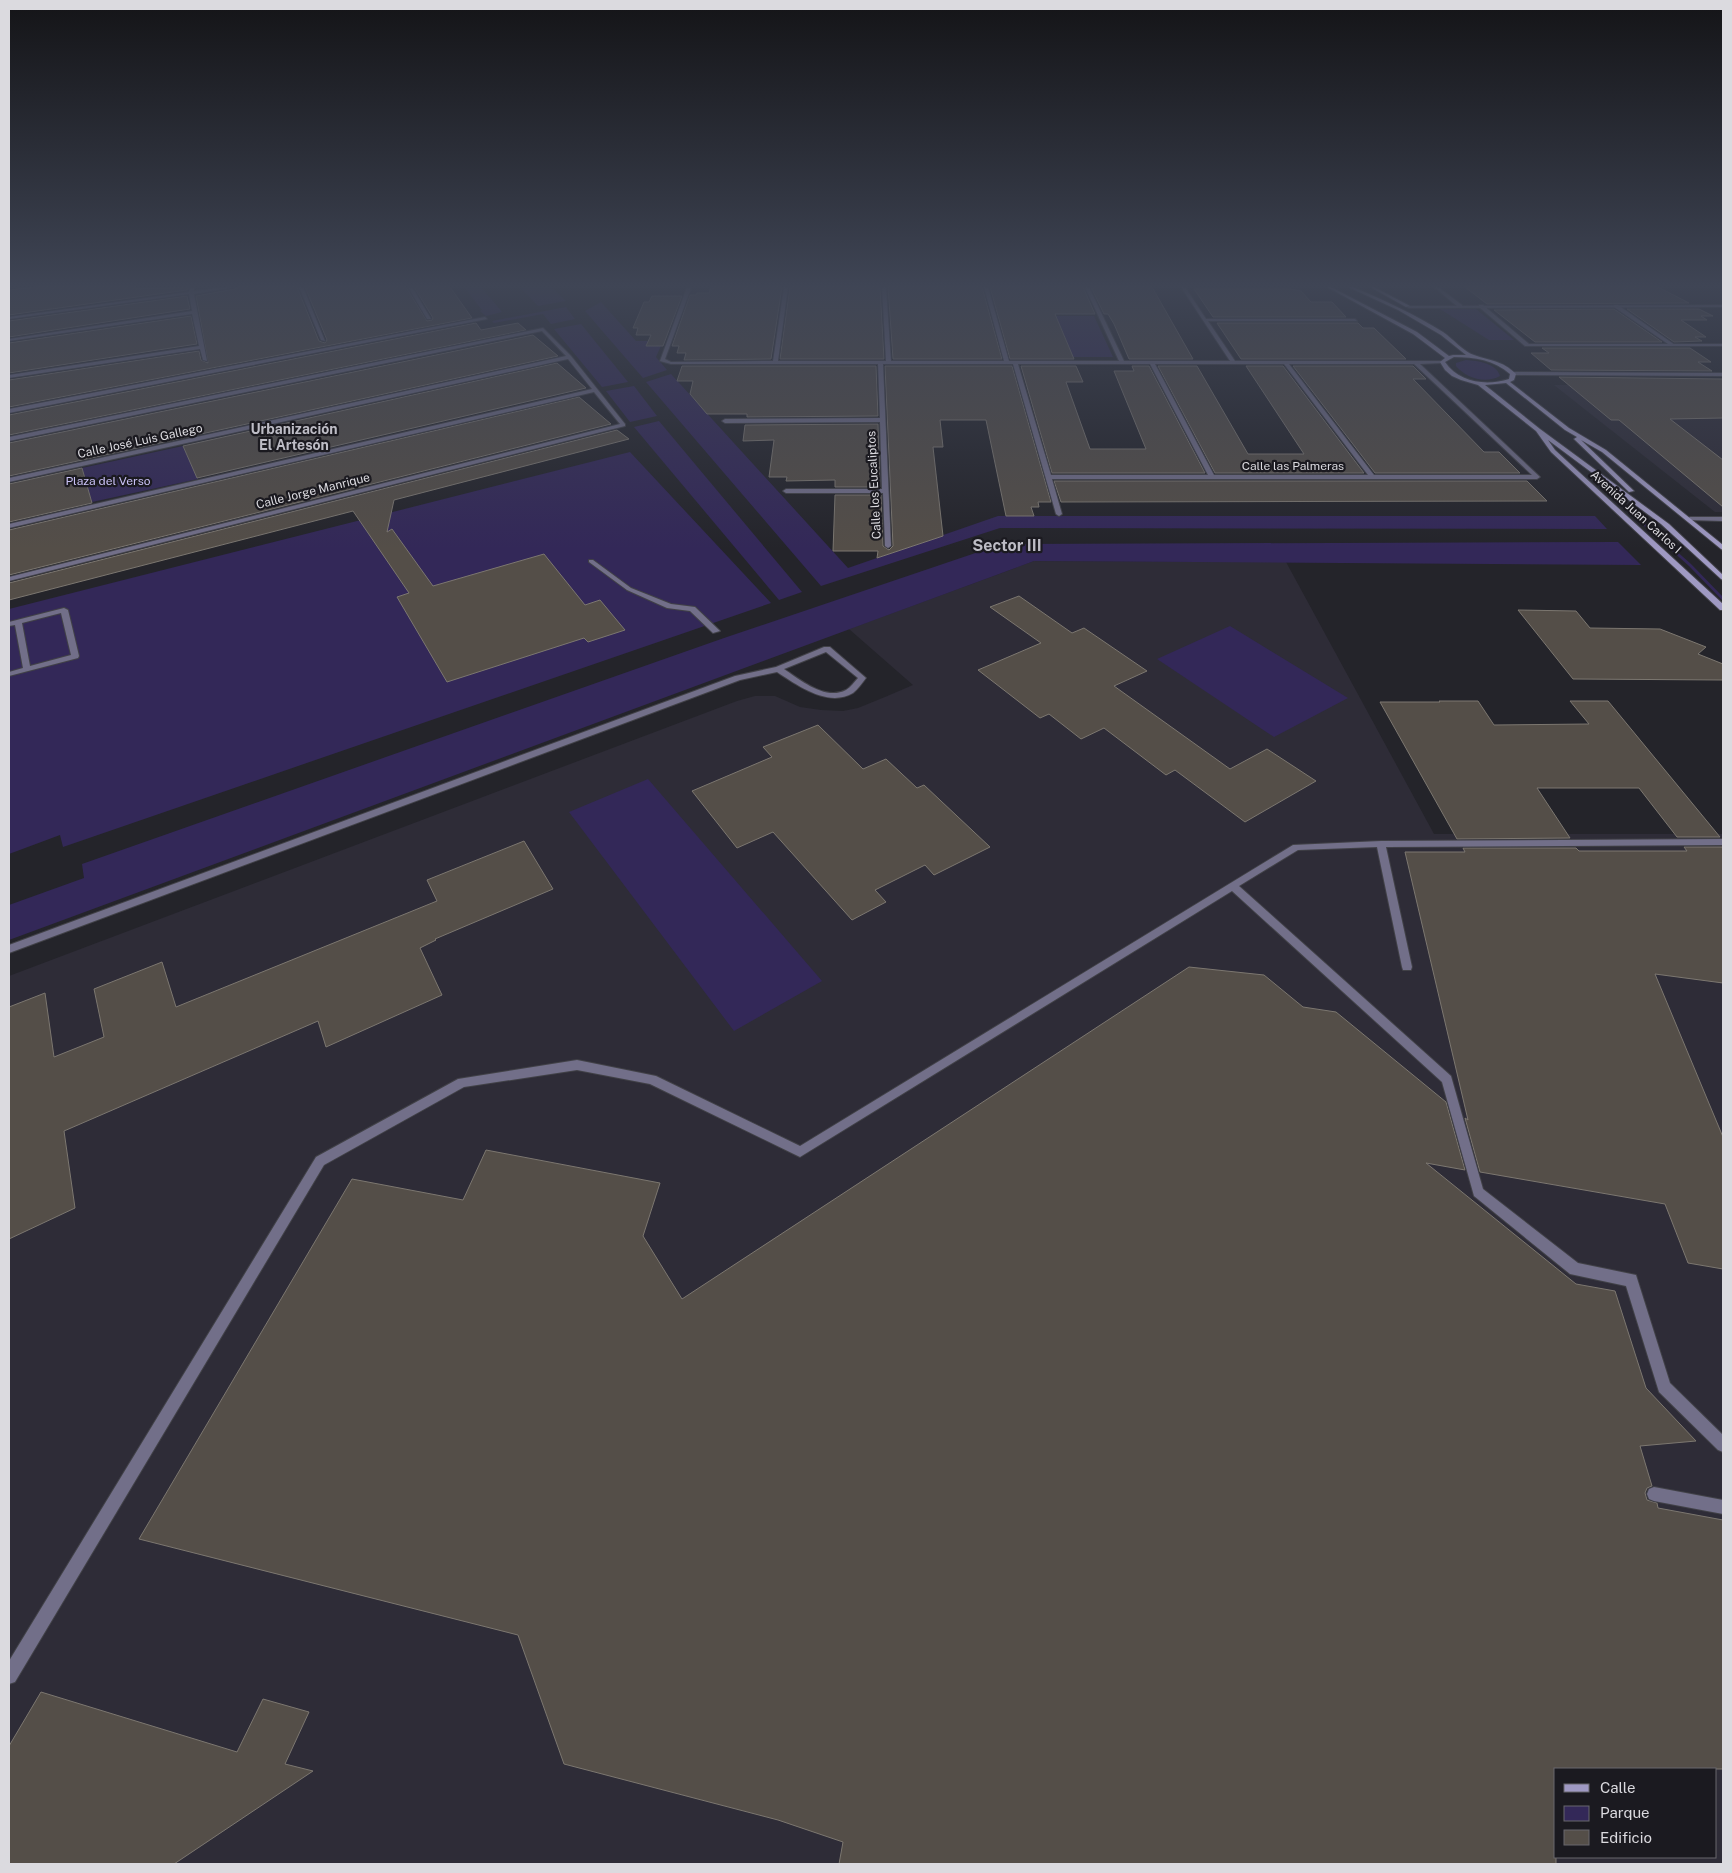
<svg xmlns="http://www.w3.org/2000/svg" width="1732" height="1873" viewBox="0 0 1732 1873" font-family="'Public Sans',sans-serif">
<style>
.built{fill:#2e2c37;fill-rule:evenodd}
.green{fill:#332858}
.building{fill:#544e48;stroke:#7c7770}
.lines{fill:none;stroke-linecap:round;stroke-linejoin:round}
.service-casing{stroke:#414147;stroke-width:2}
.minor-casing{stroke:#414147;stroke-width:2}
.secondary-casing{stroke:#414147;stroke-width:2}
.service{fill:#726f89;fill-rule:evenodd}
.minor{fill:#726f89;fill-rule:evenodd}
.secondary{fill:#9f99c3;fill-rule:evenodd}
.labels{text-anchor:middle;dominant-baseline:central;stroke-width:4.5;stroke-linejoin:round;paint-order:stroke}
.far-street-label{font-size:12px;fill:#dbdadf;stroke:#1b1a20}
.far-park-label{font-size:12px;fill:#cac2f6;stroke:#1b1a20}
.far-neighbourhood-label{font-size:14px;font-weight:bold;fill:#bebdc6;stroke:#1b1a20}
.far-district-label{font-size:16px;font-weight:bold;fill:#bebdc6;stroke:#1b1a20}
</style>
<rect width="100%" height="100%" fill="#24242a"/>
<g class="built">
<path d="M1554,385H1723V512H1715Z"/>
<path d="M1034,561L1286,562L1434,834H1723V1864H9V976L737,701L755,696H775L800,707L821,710L843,711L858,708L885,697L913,685L849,629ZM1556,1769H1716V1857H1556Z"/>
</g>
<g class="green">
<path d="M464,287H481L502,312L486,316L480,311L482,310Z"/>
<path d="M529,287H551L566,301L538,306L521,288Z"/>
<path d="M601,302L636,341H663L656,357L667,370L643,378L585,311Z"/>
<path d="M566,307L575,319L551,324L543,314L494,323L492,321Z"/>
<path d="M1440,309H1476L1514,340H1489Z"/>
<path d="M1049,316H1094L1113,357H1073Z"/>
<path d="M581,324L628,382L602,387L554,329Z"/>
<path d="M1466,360C1478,361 1496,363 1500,376C1485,384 1466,378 1456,366V363Z"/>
<path d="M671,374L848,568L998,516H1595L1607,529L1000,528L821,586L646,382Z"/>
<path d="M634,386L657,416L630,422L606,391Z"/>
<path d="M659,421L802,592L779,600L634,427Z"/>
<path d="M183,446L198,479L92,502L82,468Z"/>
<path d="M630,452L771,603L63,847L60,835L9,854V609Z"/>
<path d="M1595,482H1598L1691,564L1723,597V601L1689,566Z"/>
<path d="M1618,542L1641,565L1034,561L9,940V905L84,878L82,864L724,638L1002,544Z"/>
<path d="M1230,626L1348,698L1274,737L1157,659Z"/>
<path d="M648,779L822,981L734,1031L569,812Z"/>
</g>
<g class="building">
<path d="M36,287H136V289L189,287L187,290L9,315V290Z"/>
<path d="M237,287H297L319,341L325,343L327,340L305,287H406L427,321L432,320L433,318L414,287H450L472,318L9,407V380L199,351L201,360L208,363L196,296L235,289Z"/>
<path d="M711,287H782L771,359L684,360L686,353H677L679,346H672L690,295H696L697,293H709Z"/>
<path d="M790,287H880L884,359H780Z"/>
<path d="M888,287H982L1002,359H893Z"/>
<path d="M990,287H1083L1095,314H1055L1074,359H1010Z"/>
<path d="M1091,287H1152L1193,359H1129L1114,324L1108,314H1104Z"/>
<path d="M1465,287H1658L1689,303L1487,304Z"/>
<path d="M1194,289H1290L1301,291L1311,302H1332L1346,317H1213Z"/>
<path d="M187,296L190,309L9,337V321Z"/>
<path d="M652,296H682L663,346H646L651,335H636L638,328H633L644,302H649Z"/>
<path d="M1614,309L1662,342H1535L1494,310Z"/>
<path d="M1627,309H1699L1713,316H1701L1707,320H1681L1706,337H1695L1702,341L1674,342Z"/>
<path d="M191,316L197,344L9,373V343Z"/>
<path d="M476,323L481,330L518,323L526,330L9,435V415Z"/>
<path d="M1217,323H1358L1363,328H1374L1406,359H1241Z"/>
<path d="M533,335L558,356L9,476V443Z"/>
<path d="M1542,348H1690L1711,362H1698L1712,371L1551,370L1531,353H1549Z"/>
<path d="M557,363L586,388L197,478L183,446Z"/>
<path d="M682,366H876L878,416L747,417V414H707L690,394L693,381H677Z"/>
<path d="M885,366H1012L1051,502H1038L1039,507H1031L1034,516H1006L986,420H940L943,447H933L943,536L877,558L878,551H833L835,495H881L883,546L889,550L893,546Z"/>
<path d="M1021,366H1076L1083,382H1066L1090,449H1146L1114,371H1134L1132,366H1149L1205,473H1052Z"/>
<path d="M1158,366H1197L1248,454H1304L1246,366H1283L1364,473H1215Z"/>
<path d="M1293,366H1413L1426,379H1413L1484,452H1499L1520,473H1375Z"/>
<path d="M1559,377L1723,379V418L1670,419L1723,460V507L1619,420H1611Z"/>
<path d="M579,397L611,424L9,575V530Z"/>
<path d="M878,424L880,487H835V480L786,481L787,477H769L774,440L743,441L745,425Z"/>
<path d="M617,430L629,439L394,500L387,532L392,529L433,586L544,554L585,605L600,600L625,630L588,642L584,638L447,682L397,597L409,593L353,511L9,600V583Z"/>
<path d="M82,468L92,503L9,522V484Z"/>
<path d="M1054,481H1527L1547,501L1061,502Z"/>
<path d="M1019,596L1072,633L1084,628L1147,671L1114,686L1230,769L1267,749L1316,781L1245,822L1175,770L1166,775L1104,728L1081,739L1049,714L1040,718L978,670L1041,643L990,607Z"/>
<path d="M1518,610L1576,611L1590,628L1660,629L1706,647L1698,654L1723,664V680L1573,679Z"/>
<path d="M1439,701H1478L1494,725L1589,724L1570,701H1608L1720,837H1677L1639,788H1537L1570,838L1457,839L1380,702H1440Z"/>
<path d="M818,725L863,769L886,759L917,788L924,785L990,847L934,875L925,865L875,890L886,902L852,920L773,832L737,848L692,791L772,757L763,747Z"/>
<path d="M524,841L553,889L435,939L436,940L420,948L442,995L326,1047L318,1021L64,1131L75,1208L9,1239V1007L45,993L54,1057L104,1037L94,989L162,962L176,1007L437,901L427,880Z"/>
<path d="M1684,847H1723V983L1655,974L1723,1137V1269L1688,1263L1665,1204L1480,1172L1465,1118L1468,1120L1405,852H1465L1463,848H1576L1579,851H1687Z"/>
<path d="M1189,967L1264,975L1303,1007L1336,1012L1446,1102L1465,1170L1426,1163L1576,1284L1615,1291L1646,1388L1696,1441L1640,1446L1652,1486L1647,1488L1645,1493L1647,1500L1657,1503L1658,1508L1723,1520V1769H1556V1864H839L843,1842L778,1820L564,1764L518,1635L139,1539L352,1179L463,1200L486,1150L660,1183L643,1236L682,1299Z"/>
<path d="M41,1692L237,1752L263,1699L309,1712L285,1764L313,1771L174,1864H9V1746Z"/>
</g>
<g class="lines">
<defs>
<g id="service">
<path d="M1434,287H1438L1462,305V307H1458Z"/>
<path d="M1479,305H1483L1529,344V346H1525L1479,307Z"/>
<path d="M1614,305H1618L1675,345L1671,346L1614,307Z"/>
<path d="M589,560H593L631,588L671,604L695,607L720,631L713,633L690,611L667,608L627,590L589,562Z"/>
<path d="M64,608L68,610L79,656L78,658L9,676V672L23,668L15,625L9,626V622ZM61,613L71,655L30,666L22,623Z"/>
<path d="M824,647H830L866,678C862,683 858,689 853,693C828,708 797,685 777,672L740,680L9,953V945L735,676L776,667ZM826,652L858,678C854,682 851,687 846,690C826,701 800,680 784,669Z"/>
<path d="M1723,839V845L1386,847L1412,967L1411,970H1403L1402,967L1377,847L1298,850L1239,886L1451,1076L1483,1189L1578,1263L1636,1275L1670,1383L1723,1435V1452L1718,1450L1659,1392L1626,1286L1570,1274L1474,1196L1442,1082L1232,891L800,1157L650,1084L577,1070L464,1087L324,1165L15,1682L9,1684V1661L316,1157L458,1079L577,1060L656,1076L800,1146L1293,845L1381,841Z"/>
<path d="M1654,1487L1723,1500V1514L1654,1501L1649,1499L1647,1494L1649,1489Z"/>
</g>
<g id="minor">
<path d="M192,287L194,288V291L227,287H235L194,294L207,361L203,360L200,349L9,378V375L199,346L192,314L9,341V339L192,311L189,294L9,319V317L189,292L190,288Z"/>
<path d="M299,287H303L325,341L321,340Z"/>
<path d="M408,287H412L431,319H427Z"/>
<path d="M687,287L691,288L665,359L671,362L773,361L784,287H788L778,361H886L882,287H886L891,361H1004L984,287H988L1009,361H1119L1085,287H1089L1124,361H1230L1181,287H1185L1206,319H1355L1357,321H1208L1235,361H1444L1442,363L1420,364L1540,477L1537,479H1052L1062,514L1059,516L1056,514L1013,364H883L891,546L888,548L885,546L883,493H786L783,491L786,489H882L880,422L725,423L722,421L725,419L880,418L878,364H671L660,361ZM1018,364H1150L1208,475H1051ZM1155,364H1284L1368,475H1214ZM1289,364H1414L1532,475H1374Z"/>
<path d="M1723,305V307L1409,308L1407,307L1409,306Z"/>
<path d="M485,317L487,319L9,413V409Z"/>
<path d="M543,328L571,356L625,424V426L9,581V577L620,424L594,392L9,528V524L592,389L568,359L9,482V478L566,356L542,331L9,441V437Z"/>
<path d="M1527,344H1723V346H1525Z"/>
<path d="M1513,372L1723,373V376L1511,375Z"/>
<path d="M1690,517H1723V521L1688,520L1687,519Z"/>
</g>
<g id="secondary">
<path d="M1327,287H1331L1417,332L1449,356L1453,355H1466L1441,335L1398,310L1348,287H1353C1384,300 1414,314 1443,332C1452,338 1464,352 1474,355C1490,361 1502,360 1516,374L1514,380L1510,382L1569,428L1606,450L1723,545V550L1721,549L1602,452L1581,440L1634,491L1629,492L1575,440L1574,439L1577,437L1565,430L1506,383L1485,385L1540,429L1669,524L1723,575V580L1721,579L1661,524L1548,440L1555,450L1723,604V610H1720L1551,452L1536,431L1478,385L1461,380L1452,376L1445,370L1440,362L1445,358L1413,334ZM1454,357C1475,357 1494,360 1510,374L1509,379C1487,386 1459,383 1445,362Z"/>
<path d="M1370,287H1374L1410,306L1406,307Z"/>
</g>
</defs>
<use href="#service" class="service-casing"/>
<use href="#minor" class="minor-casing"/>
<use href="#secondary" class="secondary-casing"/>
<use href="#service" class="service"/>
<use href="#minor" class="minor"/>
<use href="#secondary" class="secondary"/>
</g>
<linearGradient id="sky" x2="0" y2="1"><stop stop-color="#141417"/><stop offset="0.52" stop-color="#3f4555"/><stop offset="1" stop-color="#3f4555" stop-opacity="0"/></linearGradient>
<rect width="1732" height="549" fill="url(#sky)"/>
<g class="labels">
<g class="far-street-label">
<text transform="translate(140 441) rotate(-12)">Calle José Luis Gallego</text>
<text x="1293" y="466">Calle las Palmeras</text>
<text transform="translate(874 485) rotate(-93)">Calle los Eucaliptos</text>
<text transform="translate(313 491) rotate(-14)">Calle Jorge Manrique</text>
<text transform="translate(1636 512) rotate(42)">Avenida Juan Carlos I</text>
</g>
<g class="far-park-label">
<text x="108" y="481">Plaza del Verso</text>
</g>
<g class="far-neighbourhood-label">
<text x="294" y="429">Urbanización<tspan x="294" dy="16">El Artesón</tspan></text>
</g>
<g class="far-district-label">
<text x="1007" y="545">Sector III</text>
</g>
</g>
<rect width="1732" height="1873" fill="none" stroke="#dbdadf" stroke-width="20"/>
<rect x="1554" y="1768" width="162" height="90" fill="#1b1a20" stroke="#68676c"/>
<rect x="1564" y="1784" width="25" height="8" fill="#9f99c3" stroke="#68676c"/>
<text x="1600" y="1793" font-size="15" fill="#dbdadf">Calle</text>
<rect x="1564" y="1806" width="25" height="15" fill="#332858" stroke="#68676c"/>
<text x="1600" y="1818" font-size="15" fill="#dbdadf">Parque</text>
<rect x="1564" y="1830" width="25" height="15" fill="#544e48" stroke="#68676c"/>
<text x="1600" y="1843" font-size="15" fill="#dbdadf">Edificio</text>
</svg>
